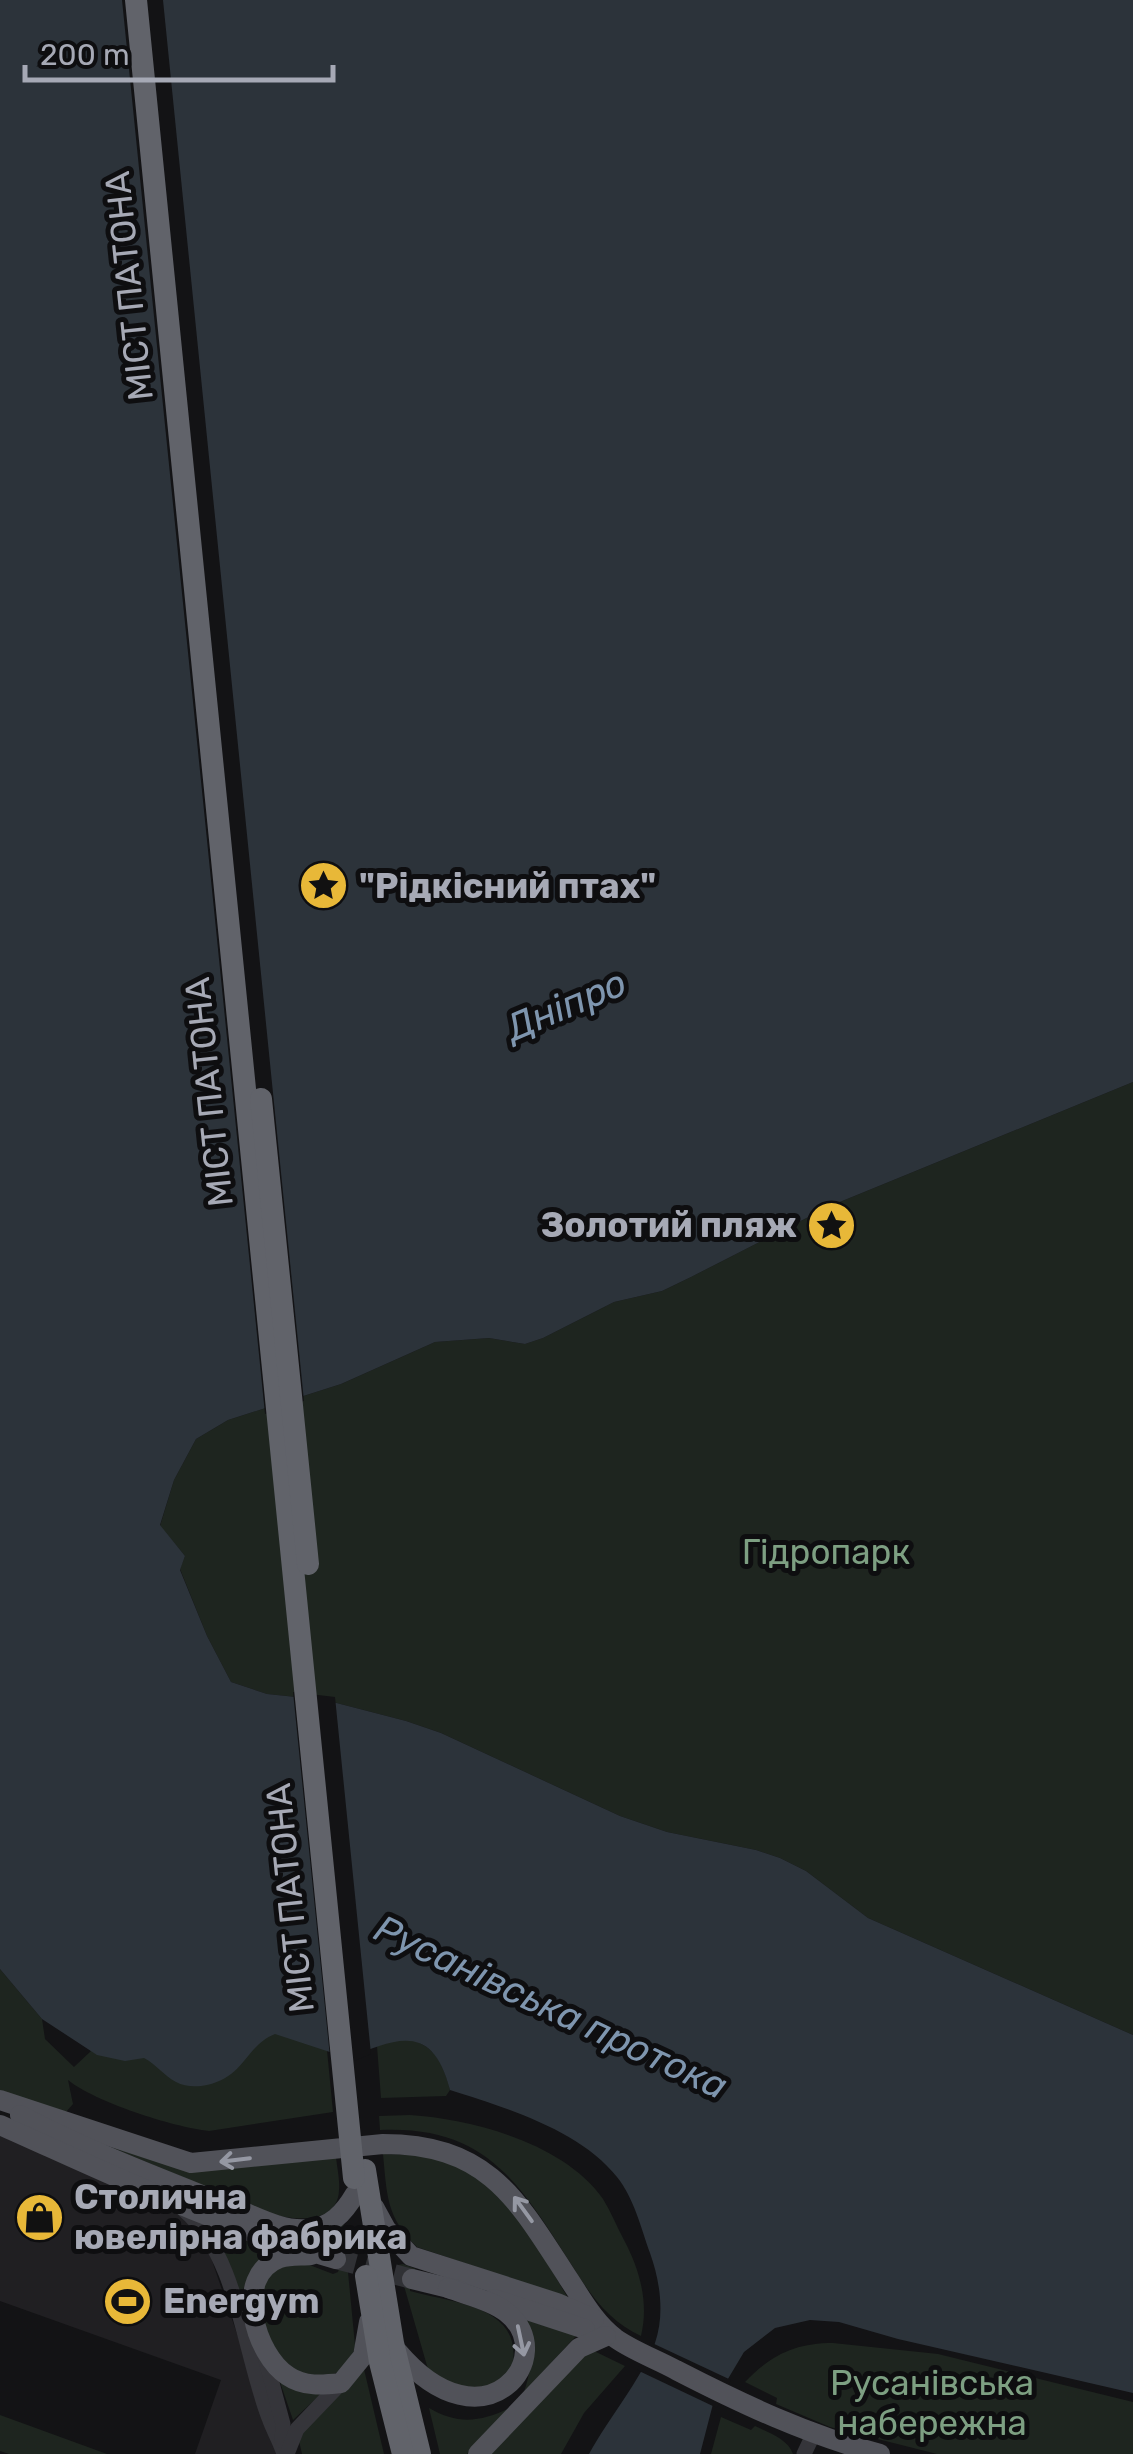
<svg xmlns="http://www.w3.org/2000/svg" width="1133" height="2454" viewBox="0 0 1133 2454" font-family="Rubik,sans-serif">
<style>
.built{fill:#201f22}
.green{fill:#1e251f}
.water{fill:#2c333a}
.pier{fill:#131315}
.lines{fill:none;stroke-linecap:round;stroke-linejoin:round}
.major-tunnel{stroke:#303135;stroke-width:20;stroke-dasharray:20 10;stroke-linecap:butt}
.minor{stroke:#35353a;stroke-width:15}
.major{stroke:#515259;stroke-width:20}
.highway{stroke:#61636a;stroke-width:22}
.highway-bridge{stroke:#61636a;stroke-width:22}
.oneway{stroke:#9598a3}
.labels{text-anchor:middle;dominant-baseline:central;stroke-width:10;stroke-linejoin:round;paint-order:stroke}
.street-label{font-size:35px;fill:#a6a9b5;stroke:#0e0e10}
.poi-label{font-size:35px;font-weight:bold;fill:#a6a9b5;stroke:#0e0e10;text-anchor:start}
.park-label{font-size:35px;fill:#7d9f82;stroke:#0e0e10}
.water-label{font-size:38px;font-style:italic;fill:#7e95ae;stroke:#0e0e10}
</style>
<rect width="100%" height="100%" fill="#131315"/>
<path class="built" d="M0,2134L173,2211L188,2221L207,2246L278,2454H195L221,2380L0,2301Z"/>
<g class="green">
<path d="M1133,1082V2035L868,1918L806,1871L780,1858L756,1850L667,1832L620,1816L441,1733L406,1721L325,1700L267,1694L231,1682L207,1636L180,1569L185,1556L160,1526L174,1480L196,1439L228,1420L341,1384L435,1342L489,1338L525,1344L543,1338L614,1302L662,1291L691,1277L830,1206Z"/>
<path d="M0,1969L42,2019L45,2039L74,2067L91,2051L83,2044L217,2011L327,2050L333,2112L209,2131C173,2127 95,2102 68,2080L73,2104L66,2112L0,2091Z"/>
<path d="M399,2038C432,2041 442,2059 450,2090L446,2096L381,2098L377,2046Z"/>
<path d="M410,2115C473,2119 565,2144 603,2199C611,2212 617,2227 624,2240C640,2270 649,2303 641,2336C610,2322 591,2296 573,2267C521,2186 488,2125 380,2130L379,2116Z"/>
<path d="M77,2133L185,2168L336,2157C337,2167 340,2180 339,2190C338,2225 293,2220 271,2214Z"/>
<path d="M383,2154C400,2155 422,2153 438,2158C505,2181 534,2241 568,2298L417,2247C386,2217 387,2195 383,2154Z"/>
<path d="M343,2220L355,2345C350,2377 313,2388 288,2367C271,2352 251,2308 260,2287C263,2280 270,2273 274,2267L307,2264L333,2274L338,2272L343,2256L290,2237Z"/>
<path d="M210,2228L273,2250C252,2265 246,2277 240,2301Z"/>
<path d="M403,2264L416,2269L412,2272L410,2291C457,2304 528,2306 511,2373L457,2404L443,2399L434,2390L398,2265Z"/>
<path d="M520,2313L577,2335L524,2392C535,2361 530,2343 520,2313Z"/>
<path d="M833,2343L938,2354L1133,2402V2454H937L830,2427L776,2404L777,2398L745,2382C771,2355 795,2343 833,2343Z"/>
<path d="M594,2351L625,2366L584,2413L561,2454H491L584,2356Z"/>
<path d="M363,2365L384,2454H302L299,2441L303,2429Z"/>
<path d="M280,2382L321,2394L293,2420Z"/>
<path d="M429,2408C458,2425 480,2422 510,2408L467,2454H440Z"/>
<path d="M0,2415L107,2454H9L0,2451Z"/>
<path d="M721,2417L751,2430L755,2426C769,2433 788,2439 793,2454H711Z"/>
</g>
<path class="water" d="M0,0H1133V1082L830,1206L691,1277L662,1291L614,1302L543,1338L525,1344L489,1338L435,1342L341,1384L228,1420L196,1439L174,1480L160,1525L185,1556L180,1570L207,1636L231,1682L267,1694L325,1700L406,1721L441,1733L620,1816L667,1832L756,1850L780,1858L806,1871L868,1918L1133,2035V2393L898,2339L839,2322L810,2320L775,2328L744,2352L713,2404L700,2454H589C610,2416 639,2383 655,2343C665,2314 660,2281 650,2253C641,2228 634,2198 617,2177C580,2130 504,2107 450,2090C433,2023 398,2037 348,2058L275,2034C245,2046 246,2076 207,2085C197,2087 185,2087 176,2082C164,2076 156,2064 144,2058L125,2061L97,2055L42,2019L0,1969Z"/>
<g class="pier">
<path d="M122,0H163L304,1401L265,1414Z"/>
<path d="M293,1692L335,1697L371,2054L349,2063L330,2057Z"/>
<path d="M650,2342L731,2380L717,2408L637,2370Z"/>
</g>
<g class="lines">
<path class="major-tunnel" d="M336,2259L412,2279"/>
<g class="minor">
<path d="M184,2210C238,2256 244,2354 269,2418C273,2430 280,2441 284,2454"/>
<path d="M265,2357L283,2424L282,2441"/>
<path d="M287,2454L297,2429L341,2383"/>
<path d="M804,2454L813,2435"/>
</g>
<g class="major">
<path d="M0,2100L191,2163L383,2144C488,2144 517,2199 568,2278C582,2299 594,2322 615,2338C633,2351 656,2359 676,2370C742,2404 808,2435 880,2454"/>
<path d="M20,2115C86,2150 157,2177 227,2205C251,2214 281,2232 308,2229C331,2227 344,2213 355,2194"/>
<path d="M0,2125C110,2174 219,2227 336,2259"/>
<path d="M374,2207L386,2229L411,2256L557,2303L594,2319"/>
<path d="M311,2255C302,2256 289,2255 280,2258C232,2276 255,2355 288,2376C304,2387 323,2385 341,2383L363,2356L369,2322"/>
<path d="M412,2279L461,2291"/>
<path d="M494,2299L585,2329"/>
<path d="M398,2352C485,2454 562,2355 506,2312C491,2300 466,2295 448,2288"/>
<path d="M478,2454L579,2348L606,2336"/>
</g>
<g class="highway">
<path d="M365,2170L393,2343L420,2454"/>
<path d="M366,2276L380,2362L403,2454"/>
</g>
<g class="highway-bridge">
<path d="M136,0L354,2178"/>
<path d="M261,1099L308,1564"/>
</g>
</g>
<defs><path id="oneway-shaft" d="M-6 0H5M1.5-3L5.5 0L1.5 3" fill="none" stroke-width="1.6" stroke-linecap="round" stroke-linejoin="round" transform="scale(2.5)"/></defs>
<g class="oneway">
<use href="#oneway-shaft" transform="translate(235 2160) rotate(173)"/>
<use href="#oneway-shaft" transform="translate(523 2209) rotate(-126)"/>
<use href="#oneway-shaft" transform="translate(521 2341) rotate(78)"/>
</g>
<defs>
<symbol id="sight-disc" viewBox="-11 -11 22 22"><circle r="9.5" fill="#e8b838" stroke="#0e0e10"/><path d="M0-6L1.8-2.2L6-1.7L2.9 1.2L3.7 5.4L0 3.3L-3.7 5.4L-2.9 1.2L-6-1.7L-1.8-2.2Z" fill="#111"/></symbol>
<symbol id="shop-disc" viewBox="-11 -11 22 22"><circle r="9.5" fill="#e8b838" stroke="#0e0e10"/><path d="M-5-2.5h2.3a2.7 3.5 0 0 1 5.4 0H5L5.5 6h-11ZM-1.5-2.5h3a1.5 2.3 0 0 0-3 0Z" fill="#111"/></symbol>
<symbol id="stadium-disc" viewBox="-11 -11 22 22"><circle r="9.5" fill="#e8b838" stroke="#0e0e10"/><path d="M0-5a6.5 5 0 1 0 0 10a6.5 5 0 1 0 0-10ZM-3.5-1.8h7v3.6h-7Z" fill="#111"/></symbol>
</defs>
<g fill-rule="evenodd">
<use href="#sight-disc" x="296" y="858" width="55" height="55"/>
<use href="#sight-disc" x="804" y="1198" width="55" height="55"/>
<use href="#shop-disc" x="12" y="2190" width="55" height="55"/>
<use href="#stadium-disc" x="100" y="2274" width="55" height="55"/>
</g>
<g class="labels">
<g class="street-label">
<text transform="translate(129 286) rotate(-96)">МІСТ ПАТОНА</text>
<text transform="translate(209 1092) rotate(-96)">МІСТ ПАТОНА</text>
<text transform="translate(290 1898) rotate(-96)">МІСТ ПАТОНА</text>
</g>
<g class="poi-label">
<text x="359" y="886">"Рідкісний птах"</text>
<text x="797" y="1225" text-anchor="end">Золотий пляж</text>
<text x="74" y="2197">Столична<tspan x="74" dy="40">ювелірна фабрика</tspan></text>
<text x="163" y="2301">Energym</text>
</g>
<g class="park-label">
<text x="826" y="1552">Гідропарк</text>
<text x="932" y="2383">Русанівська<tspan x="932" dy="40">набережна</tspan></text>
</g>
<g class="water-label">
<text transform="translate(566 1005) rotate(-23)">Дніпро</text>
<text transform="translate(551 2007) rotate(25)">Русанівська протока</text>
</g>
</g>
<path d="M25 65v15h308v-15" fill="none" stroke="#a6a9b5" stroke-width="5"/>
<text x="40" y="65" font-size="30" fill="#a6a9b5" stroke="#0e0e10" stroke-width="8" paint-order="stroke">200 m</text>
</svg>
